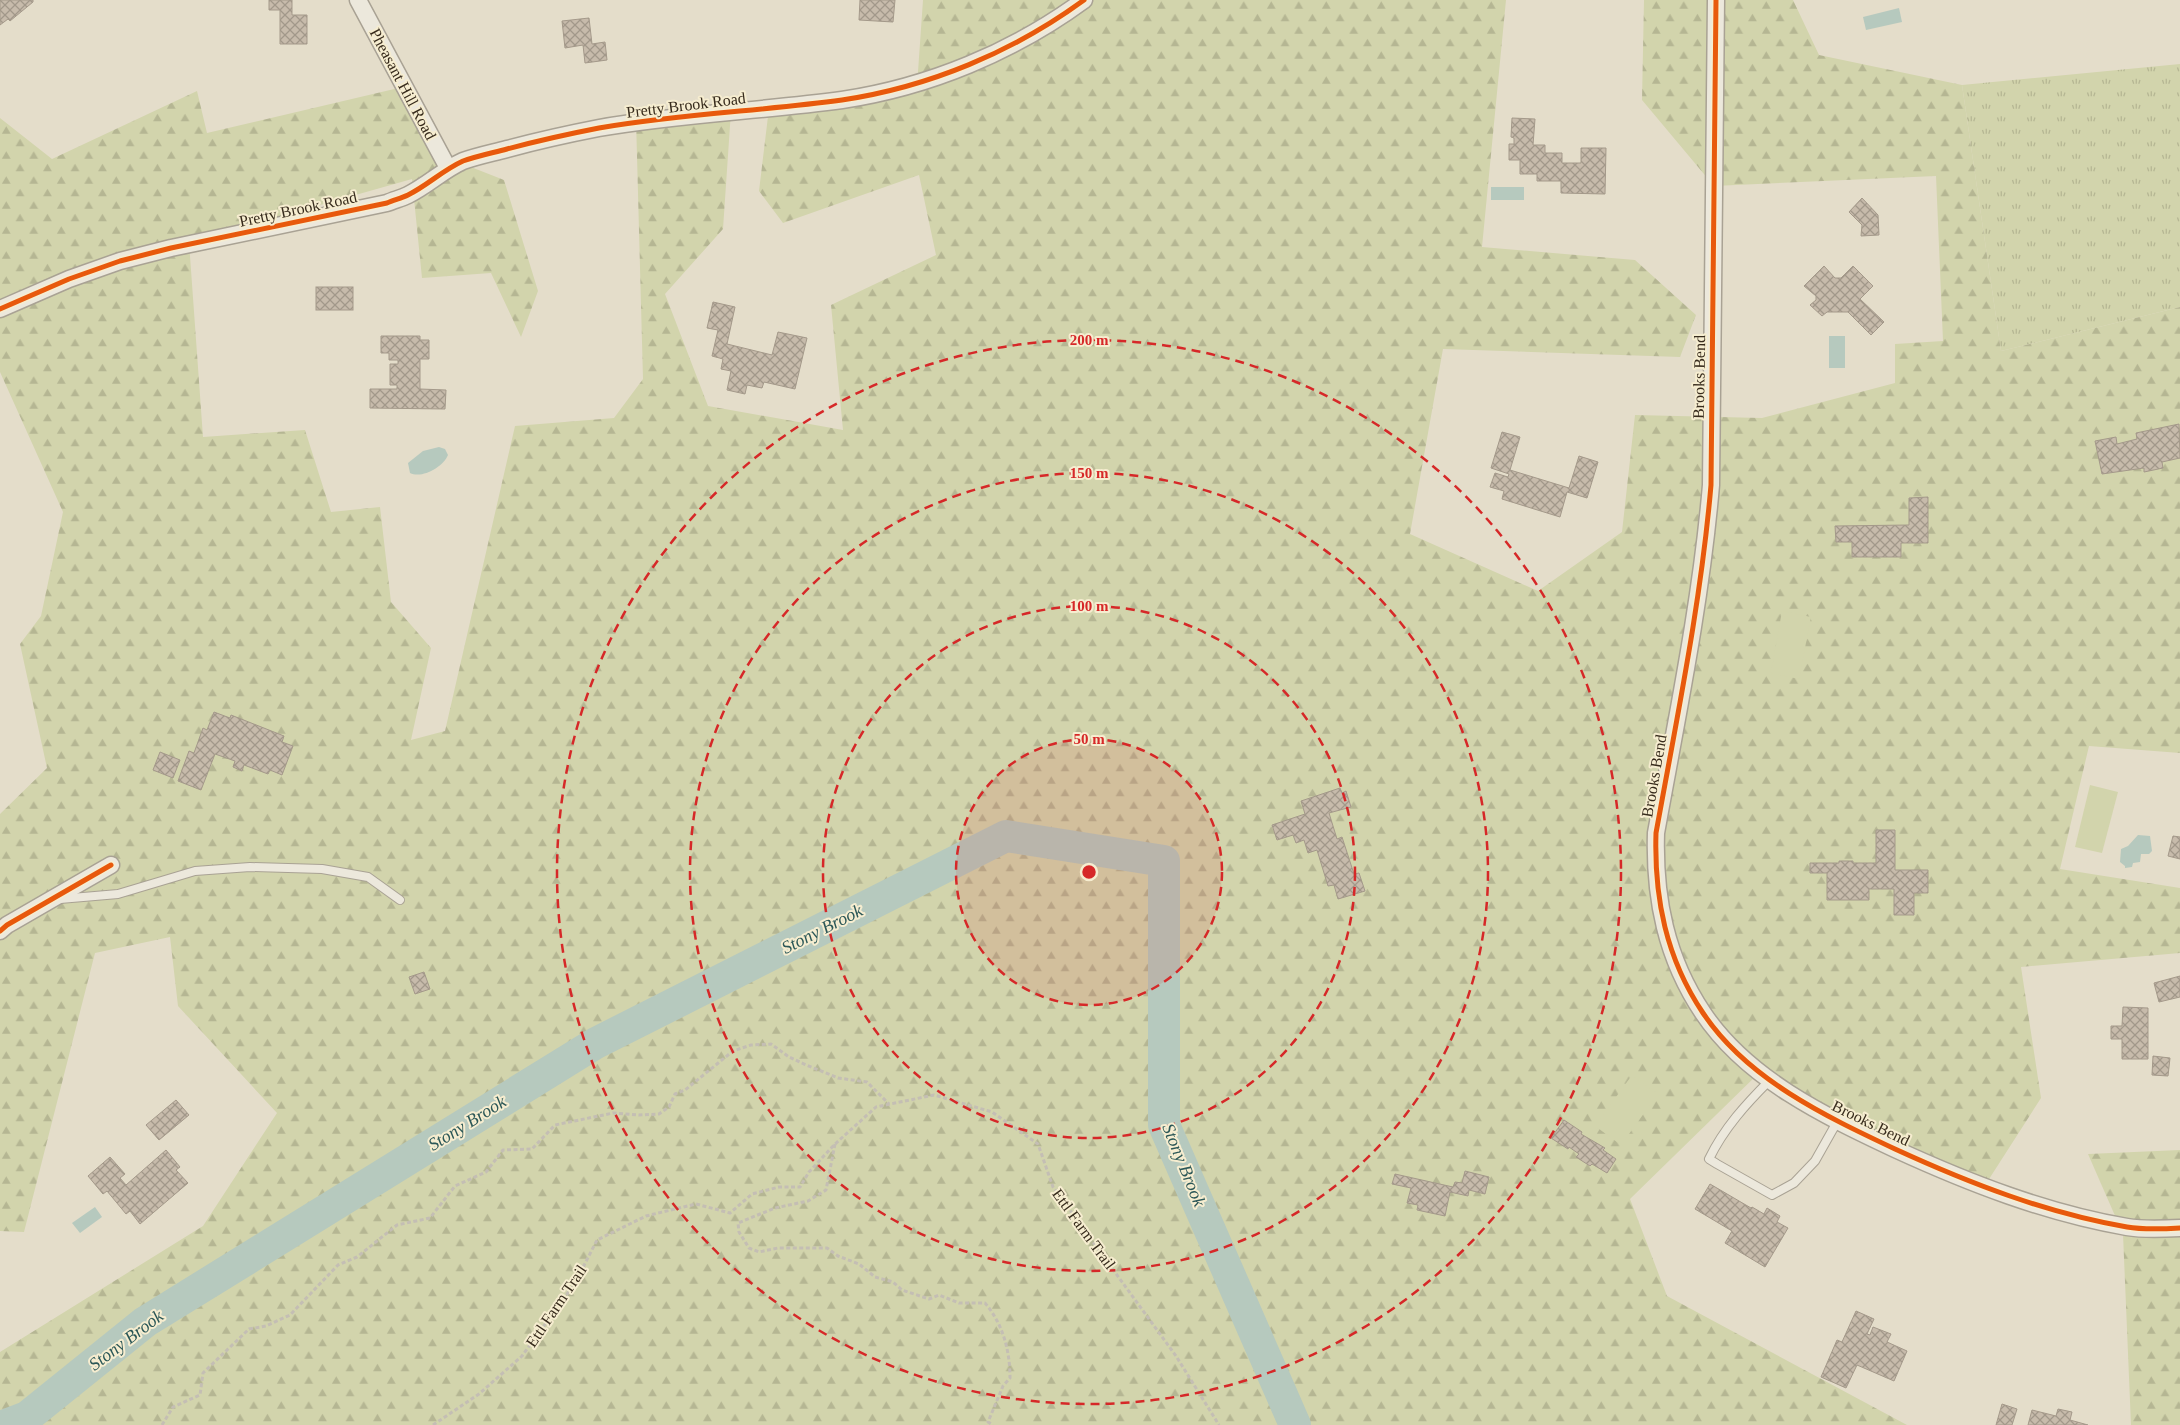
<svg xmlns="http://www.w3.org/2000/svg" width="2180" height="1425" viewBox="0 0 2180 1425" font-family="Georgia,serif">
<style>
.grass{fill:url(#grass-tufts)}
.forest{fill:url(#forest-firs)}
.pitch{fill:#d2d4ac}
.water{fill:#b6c9be}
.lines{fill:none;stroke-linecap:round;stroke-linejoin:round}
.river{stroke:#b6c9be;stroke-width:32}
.building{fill:url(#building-cross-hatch);stroke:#a4998a}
.lane-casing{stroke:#a9a294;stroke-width:10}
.street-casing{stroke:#a9a294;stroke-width:19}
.path{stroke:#c4beb4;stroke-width:3;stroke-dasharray:4 2.5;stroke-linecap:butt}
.lane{stroke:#ece8dc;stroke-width:8}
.street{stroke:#ece8dc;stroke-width:16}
.cycleway-casing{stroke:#f6edd0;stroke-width:8}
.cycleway{stroke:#e8590c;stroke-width:5}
.ring{fill:none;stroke:#d62828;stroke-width:2.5;stroke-dasharray:9 6}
.labels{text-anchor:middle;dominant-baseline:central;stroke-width:4;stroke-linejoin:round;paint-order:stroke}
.street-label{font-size:16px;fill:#372b1c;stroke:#f6edd0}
.water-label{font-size:18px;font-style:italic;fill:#2b5757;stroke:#f6edd0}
.centre{fill:#d62828;stroke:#f6edd0;stroke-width:2.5}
.ring-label{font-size:15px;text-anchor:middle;font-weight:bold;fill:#d62828;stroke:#f6edd0;stroke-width:4;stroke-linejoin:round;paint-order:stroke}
</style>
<defs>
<pattern id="grass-tufts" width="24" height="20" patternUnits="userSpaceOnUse" patternTransform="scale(1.25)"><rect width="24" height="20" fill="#d2d4ac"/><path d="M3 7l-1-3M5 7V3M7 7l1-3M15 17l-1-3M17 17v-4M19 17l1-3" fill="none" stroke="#b5b693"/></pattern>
<pattern id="forest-firs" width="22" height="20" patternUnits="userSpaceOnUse" patternTransform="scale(1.25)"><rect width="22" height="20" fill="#d2d4ac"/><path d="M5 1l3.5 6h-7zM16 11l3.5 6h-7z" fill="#b5b693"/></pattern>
<pattern id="building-cross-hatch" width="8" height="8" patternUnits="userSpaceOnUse" patternTransform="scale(1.25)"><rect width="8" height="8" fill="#c7bbab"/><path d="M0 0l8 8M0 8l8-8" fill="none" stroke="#a2988a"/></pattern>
</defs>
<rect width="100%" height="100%" fill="#e4ddca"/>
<path class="grass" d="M2180,64V307L2001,351L1962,85Z"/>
<g class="forest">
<path d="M923,0H1506L1482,247L1635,260L1696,315L1680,357L1443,349L1410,534L1538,591L1622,532L1635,415L1762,418L1895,383V344L1943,341L1936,176L1714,186L1642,100L1644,0H1793L1819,55L1962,85L2001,351L2180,307V753L2089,746L2060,869L2180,888V953L2021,967L2041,1098L1982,1190L1760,1072L1630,1199L1667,1296L1907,1425H0V1352L203,1226L277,1113L178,1006L170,937L95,953L24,1232L0,1231V814L47,768L20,644L41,616L63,512L0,372V118L52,159L197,91L207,133L407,86L448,158L504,180L538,291L521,337L491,273L422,278L412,179L189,242L203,437L305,430L331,512L380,507L391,602L431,648L411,740L445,731L515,426L614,418L643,379L636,119L731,111L723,229L665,294L708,406L843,430L831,305L936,255L919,175L783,223L759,191L769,108L917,86Z"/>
<path d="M2180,1150V1425H2131L2123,1234L2088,1154Z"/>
</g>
<g class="pitch">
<path d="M1782,611L1811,617L1799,679L1771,673Z"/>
<path d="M2090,785L2118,792L2102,853L2075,847Z"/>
<path d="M1632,1075L1658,1094L1621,1145L1595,1126Z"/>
</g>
<g class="water">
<path d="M1899,8L1902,22L1866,30L1863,17Z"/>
<rect x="1491" y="187" width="33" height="13"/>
<rect x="1829" y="336" width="16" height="32"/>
<path d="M439,447L445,449L448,455C443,467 422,479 410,473L408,463L423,451Z"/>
<path d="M2138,835L2150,836L2152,851L2149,854H2141L2140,862L2133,863L2132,867L2125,868V866L2120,862L2121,849L2128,846Z"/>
<path d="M95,1207L102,1217L80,1233L72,1223Z"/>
</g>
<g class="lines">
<path class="river" d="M6,1425L27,1417L145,1322L596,1043L1006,836L1164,861V1125L1295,1425"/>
</g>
<g class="building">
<path d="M0,0H33V2L10,21L8,19L0,25Z"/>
<path d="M269,0H292V15H307V44H280V10H269Z"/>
<path d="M860,0H895L893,22L859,20Z"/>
<path d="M589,18L592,44L605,42L607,60L585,63L583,45L565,48L562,21Z"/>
<path d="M1512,118L1535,119L1533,145H1545V153H1562V163H1581V148H1606L1605,194L1561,193V181H1537V174H1520V160H1509V144H1514V138L1511,137Z"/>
<path d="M1862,198L1878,215L1879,235L1861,236L1862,225L1849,212Z"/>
<path d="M1824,266L1835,278H1841L1853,266L1873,286L1860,299L1884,322L1871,335L1848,312H1827L1822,316L1810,305L1816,300V296L1804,286Z"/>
<rect x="316" y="287" width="37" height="23"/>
<path d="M713,302L735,307L727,344L772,355L778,332L807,338L795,389L764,382L762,388L747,385L745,394L727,390L731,371L721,369L723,359L712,356L718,330L707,328Z"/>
<path d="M381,336H420V340H429V359H420V389L446,390L445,409L370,408V389H397V385H390V364H398V360H389V353H381Z"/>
<path d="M2179,424L2180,458L2162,462L2163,468L2144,472V468L2102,474L2095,441L2116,437L2117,444L2137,439L2136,433Z"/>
<path d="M1502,432L1520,437L1510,470L1569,488L1579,456L1598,462L1587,498L1567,492L1560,517L1502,499L1504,491L1490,487L1495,473L1508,477L1509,474L1491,468Z"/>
<path d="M1928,497V543H1901V557H1852V542H1836L1835,526L1909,525V498Z"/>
<path d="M214,712L230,718L231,715L284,736L282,742L293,746L282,775L270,770L268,774L244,765L242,771L233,767L235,761L215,754L201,790L178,781L189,751L194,753L203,728L207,730Z"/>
<path d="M160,752L180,760L173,778L153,770Z"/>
<path d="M1340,788L1342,793L1346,791L1351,807L1329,813L1337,839L1342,837L1354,874L1359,873L1365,891L1338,899L1334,885L1328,886L1317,850L1308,853L1304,840L1296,843L1293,835L1277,840L1272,825L1305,814L1301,801Z"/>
<path d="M1876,830H1895V870H1928V893H1914V915H1894V889H1869V900H1827V873H1810V863H1839V861H1853V863H1876Z"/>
<path d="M2173,836L2180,837V859L2168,856Z"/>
<path d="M424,972L430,989L415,994L409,977Z"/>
<path d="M2180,976V997L2159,1002L2154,983Z"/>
<path d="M2123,1007L2148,1008V1059H2122V1039H2111V1026H2122Z"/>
<path d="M2153,1056L2170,1058L2168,1076L2152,1075Z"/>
<path d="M176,1100L189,1115L159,1140L146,1125Z"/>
<path d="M1564,1120L1582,1132L1581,1134L1605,1148L1603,1150L1616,1159L1607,1173L1592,1164L1590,1166L1576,1157L1579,1154L1569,1147L1568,1149L1551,1138Z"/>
<path d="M166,1150L180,1167L176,1170L188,1183L140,1224L130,1211L126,1214L107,1191L103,1194L88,1176L110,1157L125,1174L120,1178L126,1185Z"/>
<path d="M1465,1171L1489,1177L1485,1194L1469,1190L1468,1196L1450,1192L1445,1216L1417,1210L1418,1205L1407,1203L1411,1188L1392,1184L1395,1174L1453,1187L1455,1182L1462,1183Z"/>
<path d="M1710,1184L1751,1208L1752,1207L1764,1214L1767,1208L1780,1216L1777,1222L1788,1228L1765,1267L1725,1243L1732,1231L1695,1209Z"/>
<path d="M1856,1311L1874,1319L1867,1334L1870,1335L1873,1327L1891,1334L1887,1342L1907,1351L1894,1381L1857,1365L1846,1388L1821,1377L1837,1340L1842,1342Z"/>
<path d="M2002,1404L2017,1409L2012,1425H1996Z"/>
<path d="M2058,1409L2072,1412L2070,1420L2088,1425H2028L2032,1410L2056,1416Z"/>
</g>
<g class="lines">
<defs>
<g id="lane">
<path d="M60,899L118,894L195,871L250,867L322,869L368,877L400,900"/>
<path d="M1770,1080C1746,1104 1724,1128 1709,1159L1717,1164L1772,1195L1794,1183L1815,1161L1837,1122"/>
</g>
<g id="street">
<path d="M358,0L448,168"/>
<path d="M1716,0L1711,485C1701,602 1677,717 1656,833C1654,898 1666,958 1703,1013C1747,1079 1825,1116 1895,1149C1969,1183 2046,1213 2127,1227C2144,1230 2163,1229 2180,1228"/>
<path d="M0,309L69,279L120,261L171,248L387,203C394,200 402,198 408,195C428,185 443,170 463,161C477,156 492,153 507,149C537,141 568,134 599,128C679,114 761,111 842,100C929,87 1013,52 1084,0"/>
<path d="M0,931L7,925L111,865"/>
</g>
</defs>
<use href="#lane" class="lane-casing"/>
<use href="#street" class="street-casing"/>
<g class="path">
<path d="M835,1144L826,1190L808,1201L775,1208L738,1223L739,1232L749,1248L759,1252L778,1248H827L838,1256L859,1264L875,1277L893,1282L902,1290L929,1299L939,1295L959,1303H985C1003,1324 1010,1351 1010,1378L1003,1386L988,1422L993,1425"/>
<path d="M162,1425L173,1407L200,1395L203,1373L249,1329L266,1326L290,1315L338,1265L357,1257L397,1225L430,1218L455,1186L486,1172L503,1150L532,1149L555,1125L613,1113L639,1115L659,1114L669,1107L675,1094L685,1090L733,1051L751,1045L771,1044L789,1057L804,1064L838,1078L867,1082L889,1104"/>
<path d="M433,1425L479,1394L522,1356L575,1283L597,1240L646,1216L696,1204L730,1213L752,1194L779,1187H800L809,1172L835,1144L876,1107L934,1095L992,1112L1038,1144L1053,1187L1176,1356L1219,1425"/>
</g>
<use href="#lane" class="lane"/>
<use href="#street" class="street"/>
<defs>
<g id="cycleway">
<path d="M1716,0L1711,485C1701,602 1677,717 1656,833C1654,898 1666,958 1703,1013C1747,1079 1825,1116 1895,1149C1969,1183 2046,1213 2127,1227C2144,1230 2163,1229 2180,1228"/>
<path d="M0,309L69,279L120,261L171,248L387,203C394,200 402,198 408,195C428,185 443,170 463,161C477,156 492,153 507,149C537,141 568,134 599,128C679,114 761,111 842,100C929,87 1013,52 1084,0"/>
<path d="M0,931L7,925L111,865"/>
</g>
</defs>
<use href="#cycleway" class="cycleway-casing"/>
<use href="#cycleway" class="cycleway"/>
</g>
<circle cx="1089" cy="872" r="133" fill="#d62828" fill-opacity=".12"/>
<g class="ring">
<circle cx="1089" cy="872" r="133"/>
<circle cx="1089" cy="872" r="266"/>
<circle cx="1089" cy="872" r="399"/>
<circle cx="1089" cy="872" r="532"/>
</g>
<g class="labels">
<g class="street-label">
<text transform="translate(403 84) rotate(62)">Pheasant Hill Road</text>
<text transform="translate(686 105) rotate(-7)">Pretty Brook Road</text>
<text transform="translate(298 209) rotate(-12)">Pretty Brook Road</text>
<text transform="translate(1699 377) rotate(-89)">Brooks Bend</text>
<text transform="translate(1654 776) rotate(-80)">Brooks Bend</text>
<text transform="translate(1871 1123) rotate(26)">Brooks Bend</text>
<text transform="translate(1084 1229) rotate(54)">Ettl Farm Trail</text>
<text transform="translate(556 1306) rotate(-56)">Ettl Farm Trail</text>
</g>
<g class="water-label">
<text transform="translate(822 929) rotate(-27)">Stony Brook</text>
<text transform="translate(467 1123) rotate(-32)">Stony Brook</text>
<text transform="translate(1184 1165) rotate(68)">Stony Brook</text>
<text transform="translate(126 1340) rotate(-37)">Stony Brook</text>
</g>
</g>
<circle cx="1089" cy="872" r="8" class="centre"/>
<g class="ring-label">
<text x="1089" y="345">200 m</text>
<text x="1089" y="478">150 m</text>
<text x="1089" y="611">100 m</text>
<text x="1089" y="744">50 m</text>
</g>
</svg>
